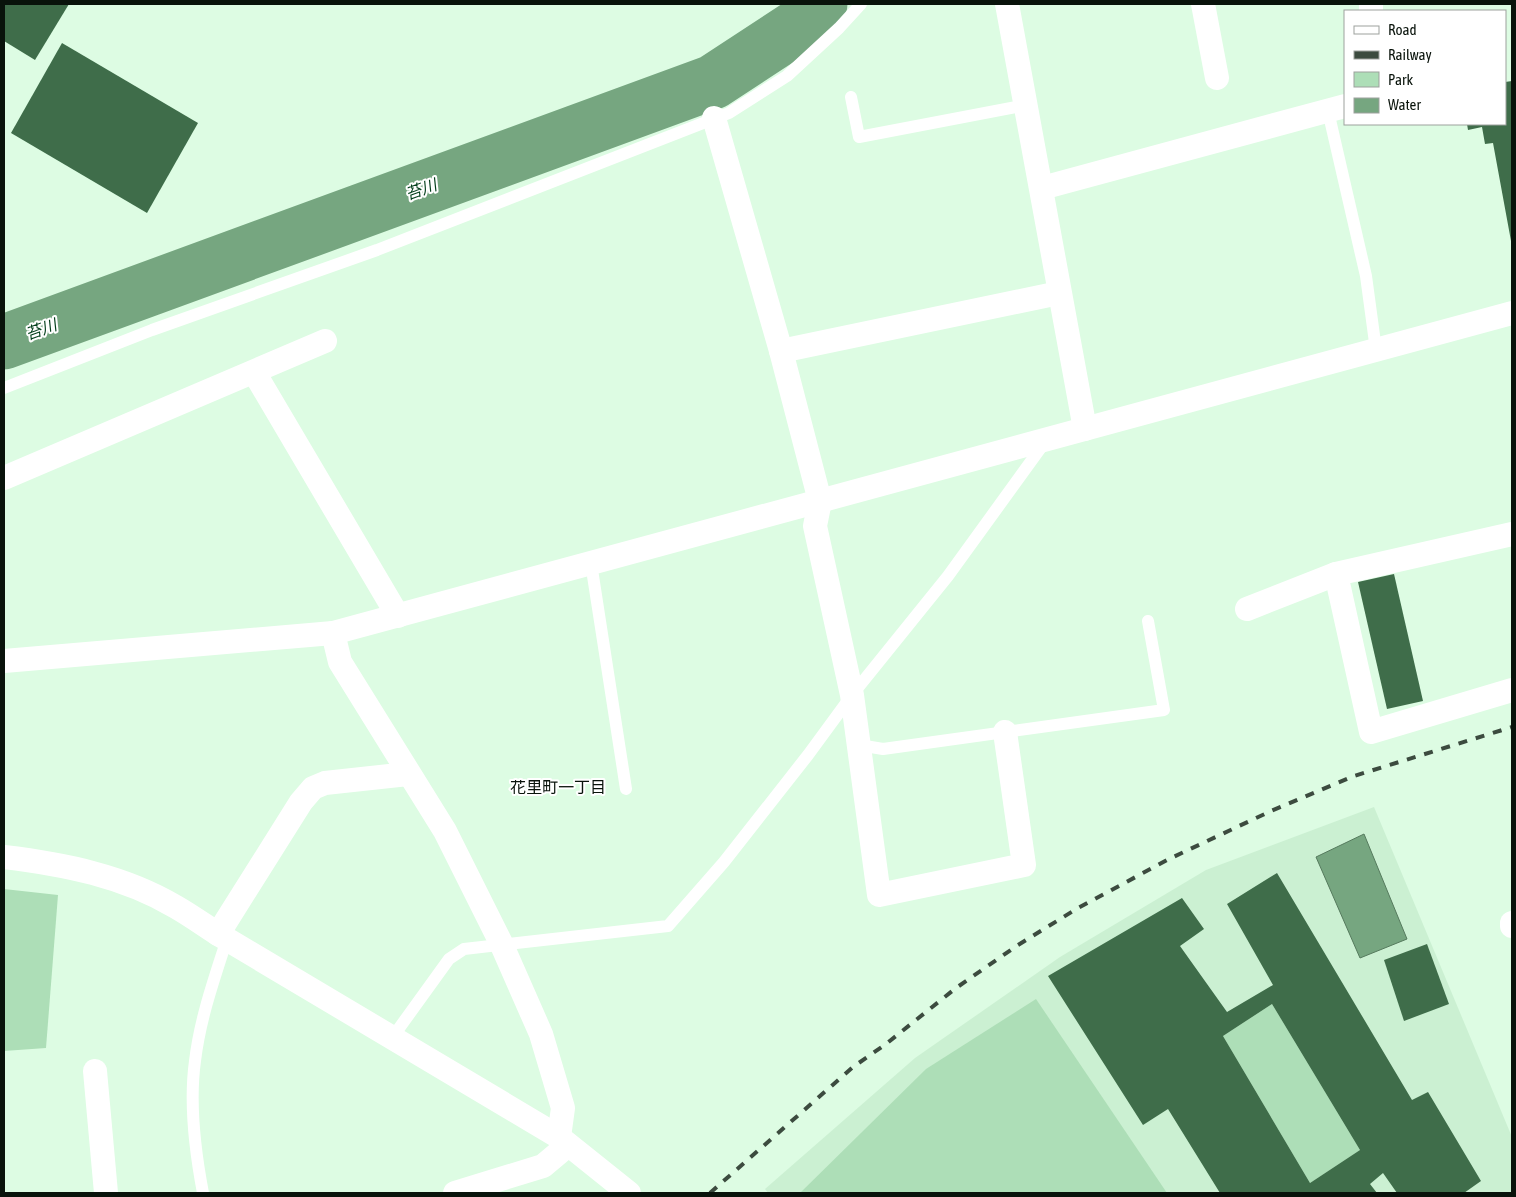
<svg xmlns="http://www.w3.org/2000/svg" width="1516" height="1197" viewBox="0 0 1516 1197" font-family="'Asap Condensed','Noto Sans JP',sans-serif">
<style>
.built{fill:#cbf0d2}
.green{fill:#addeb7}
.water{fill:#76a680;stroke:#557a5d}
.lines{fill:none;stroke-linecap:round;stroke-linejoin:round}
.river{stroke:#76a680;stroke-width:55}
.building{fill:#3f6d4a;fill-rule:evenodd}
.service{stroke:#fff;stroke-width:12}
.minor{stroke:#fff;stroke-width:24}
.rail{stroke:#3c4b3f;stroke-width:4;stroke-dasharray:9 9;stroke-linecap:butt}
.labels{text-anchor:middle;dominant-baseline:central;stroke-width:4;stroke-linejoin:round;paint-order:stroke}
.water-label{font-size:16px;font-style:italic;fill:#023e1a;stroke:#fff}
.neighbourhood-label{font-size:16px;fill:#09130b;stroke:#fff}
</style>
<rect width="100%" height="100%" fill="#ddfce3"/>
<path class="built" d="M1374,807L1512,1137V1193H768L765,1189L915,1058L1060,957L1206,870Z"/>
<g class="green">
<path d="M4,889L58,895L46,1048L4,1051Z"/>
<path d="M1036,999L1167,1193H800L926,1069Z"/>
<path d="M1272,1004L1360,1150L1310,1183L1223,1036Z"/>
</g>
<path class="water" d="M1364,834L1407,939L1360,958L1316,857Z"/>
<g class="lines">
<path class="river" d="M4,342L713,82L800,25L820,4"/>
</g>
<g class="building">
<path d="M4,4H69L35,60L4,41Z"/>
<path d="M62,43L198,123L147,213L11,133Z"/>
<path d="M1512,81V241H1511L1493,143L1485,144L1482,127L1468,130L1467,124H1505V82Z"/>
<path d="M1394,574L1423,701L1387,709L1358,582Z"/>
<path d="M1277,873L1412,1100L1428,1092L1481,1181L1464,1193H1397L1383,1173L1370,1184L1377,1193H1220L1168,1109L1143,1125L1048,976L1182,898L1204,929L1180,946L1227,1012L1273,985L1227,904ZM1272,1004L1360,1150L1310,1183L1223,1036Z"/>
<path d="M1427,944L1449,1004L1404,1021L1384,960Z"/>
</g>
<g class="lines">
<g class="service">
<path d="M851,97L859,137L1026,105"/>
<path d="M1328,111L1366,276L1376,350"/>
<path d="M4,388L152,330L377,250L729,113L787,76L839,28L861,4"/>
<path d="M591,563L626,789"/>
<path d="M859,745L883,749L1164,710L1148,621"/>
<path d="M392,1038L449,959L464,949L668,926L724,862L808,755L852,695L948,576L1045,442"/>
<path d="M203,1193C195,1151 189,1104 195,1061C200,1019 214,979 227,939"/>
</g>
<g class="minor">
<path d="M1007,4L1085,429"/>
<path d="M1203,4L1217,78"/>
<path d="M1371,11V4"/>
<path d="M714,118L781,351L820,501L815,526L852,695L879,895L1024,865L1005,732"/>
<path d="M1042,188L1345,106"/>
<path d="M781,351L1059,293"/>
<path d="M254,372L398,616"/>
<path d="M4,478L325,341"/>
<path d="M1512,534L1336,574L1371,732L1512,690"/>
<path d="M1247,609L1336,574"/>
<path d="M333,633L340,662L445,831L501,943L541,1034L563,1108L559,1137"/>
<path d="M4,661L333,633L1512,313"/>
<path d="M4,857C63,864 124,876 176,907C190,915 204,925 218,934L559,1137L629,1193"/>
<path d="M1512,923V926"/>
<path d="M218,934L301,802L313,788L325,783L408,774"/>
<path d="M95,1071L106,1193"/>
<path d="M455,1193L543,1166L568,1145"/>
</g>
<path class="rail" d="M710,1193L853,1067L886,1044L956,988L1018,945L1078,908L1169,859L1271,811L1354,776L1512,727"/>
</g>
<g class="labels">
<g class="water-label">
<text transform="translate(421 189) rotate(-20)">苔川</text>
<text transform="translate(41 329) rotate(-20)">苔川</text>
</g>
<g class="neighbourhood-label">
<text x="558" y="787">花里町一丁目</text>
</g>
</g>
<rect width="1516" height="1197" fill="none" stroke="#09130b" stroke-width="10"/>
<rect x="1344" y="10" width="162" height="115" fill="#ffffff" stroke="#9da19d"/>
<rect x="1354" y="26" width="25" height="8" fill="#ffffff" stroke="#9da19d"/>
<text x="1388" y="35" font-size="15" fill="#09130b">Road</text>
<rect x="1354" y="51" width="25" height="8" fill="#3c4b3f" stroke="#9da19d"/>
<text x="1388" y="60" font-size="15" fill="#09130b">Railway</text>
<rect x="1354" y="72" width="25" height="15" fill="#addeb7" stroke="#9da19d"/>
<text x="1388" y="85" font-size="15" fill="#09130b">Park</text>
<rect x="1354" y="98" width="25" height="15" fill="#76a680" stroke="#9da19d"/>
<text x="1388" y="110" font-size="15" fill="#09130b">Water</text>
</svg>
